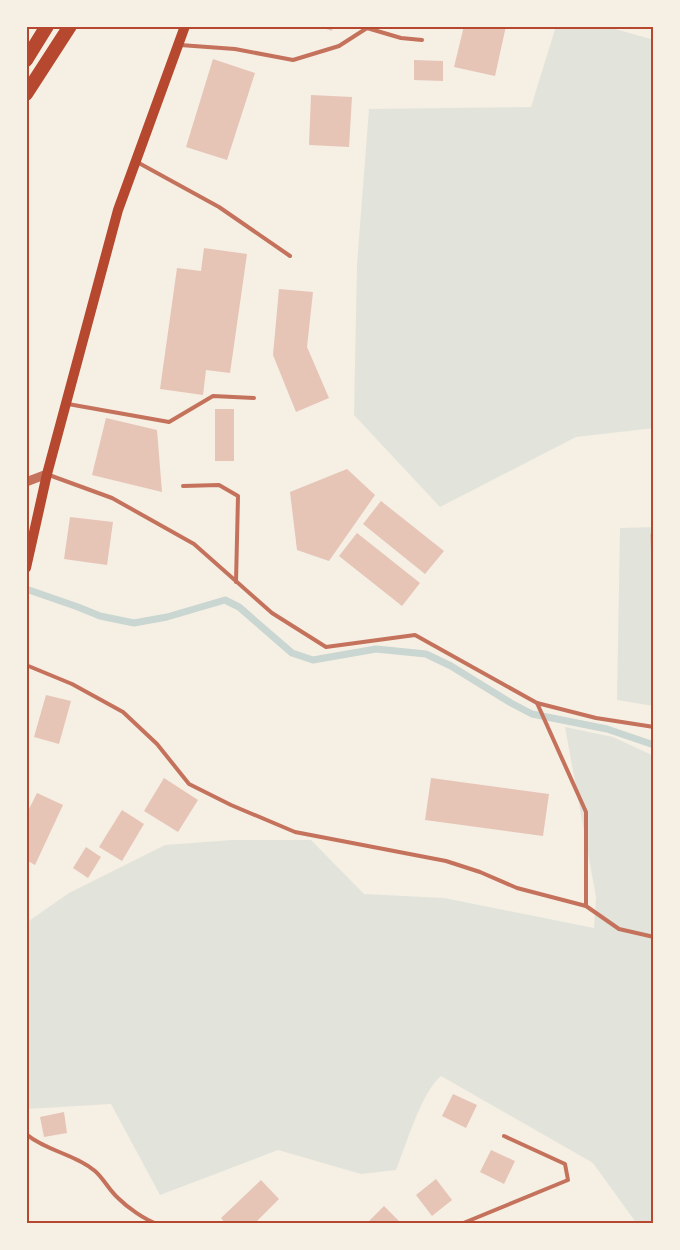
<svg xmlns="http://www.w3.org/2000/svg" width="680" height="1250" viewBox="0 0 680 1250" font-family="Commissioner,sans-serif">
<style>
.green{fill:#e2e4dc}
.lines{fill:none;stroke-linecap:round;stroke-linejoin:round}
.stream{stroke:#c9d6d2;stroke-width:7}
.building{fill:#e6c5b7}
.service{stroke:#c5725c;stroke-width:4}
.tertiary{stroke:#c5725c;stroke-width:9}
.secondary{stroke:#b5482f;stroke-width:10}
.trunk{stroke:#b5482f;stroke-width:14}
.neatline{fill:none;stroke:#b5482f;stroke-width:2}
</style>
<rect width="100%" height="100%" fill="#f6efe4"/>
<g class="green">
<path d="M556,26H605L654,40V428L576,437L440,507L354,415L357,264L369,109L531,107Z"/>
<path d="M654,527V706L617,700L620,528Z"/>
<path d="M565,727L613,737L654,756V1224H637L593,1163L441,1076C421,1093 407,1143 396,1170L361,1174L278,1150L160,1195L111,1104L26,1109V923L69,893L165,845L232,840H311L364,894L444,898L594,928L596,897Z"/>
</g>
<g class="lines">
<path class="stream" d="M26,589L78,607L100,616L134,623L167,617L225,600L239,607L292,653L313,660L376,649L426,654L451,666L511,703L532,714L607,729L654,745"/>
</g>
<g class="building">
<path d="M318,26H333L332,31Z"/>
<path d="M464,26H506L495,76L454,67Z"/>
<path d="M213,59L255,73L227,160L186,147Z"/>
<path d="M414,60L443,61V81L414,80Z"/>
<path d="M311,95L352,97L349,147L309,145Z"/>
<path d="M204,248L247,254L230,373L206,370L203,395L160,389L177,268L201,271Z"/>
<path d="M279,289L313,292L307,347L329,398L296,412L273,355Z"/>
<rect x="215" y="409" width="19" height="52"/>
<path d="M106,418L157,430L162,492L92,475Z"/>
<path d="M347,469L375,495L329,561L297,550L290,492Z"/>
<path d="M381,501L444,551L425,574L363,524Z"/>
<path d="M70,517L113,522L107,565L64,559Z"/>
<path d="M357,533L420,583L402,606L339,556Z"/>
<path d="M650,534H654V571H652Z"/>
<path d="M46,695L71,701L59,744L34,737Z"/>
<path d="M164,778L198,800L178,832L144,811Z"/>
<path d="M431,778L549,794L543,836L425,820Z"/>
<path d="M37,793L63,805L35,865L26,860V815Z"/>
<path d="M122,810L144,824L122,861L99,847Z"/>
<path d="M86,847L101,857L88,878L73,868Z"/>
<path d="M453,1094L477,1105L466,1128L442,1116Z"/>
<path d="M64,1112L67,1133L44,1137L40,1117Z"/>
<path d="M491,1150L515,1161L504,1184L480,1172Z"/>
<path d="M436,1179L452,1200L432,1216L416,1195Z"/>
<path d="M261,1180L279,1199L254,1224H226L221,1218Z"/>
<path d="M384,1206L402,1224H366Z"/>
</g>
<g class="lines">
<g class="service">
<path d="M180,45L235,49L293,60L339,46L367,28L401,38L422,40"/>
<path d="M137,162L219,207L290,256"/>
<path d="M68,404L169,422L213,396L254,398"/>
<path d="M49,475L112,498L194,544L272,613L326,647L415,635L537,703L596,718L654,727"/>
<path d="M183,486L219,485L238,496L236,582"/>
<path d="M26,665L72,684L123,712L157,744L189,784L231,805L295,832L446,861L480,872L517,888L586,906L619,929L654,937"/>
<path d="M537,703L586,812V906"/>
<path d="M26,1134C46,1151 75,1154 95,1171C104,1179 109,1190 118,1198C128,1208 144,1219 157,1224"/>
<path d="M461,1224L568,1180L565,1164L504,1136"/>
</g>
<path class="tertiary" d="M26,482L47,474"/>
<path class="secondary" d="M26,568L47,474L118,210L185,26"/>
<g class="trunk">
<path d="M26,60L47,26"/>
<path d="M26,94L70,26"/>
</g>
</g>
<rect width="680" height="1250" fill="none" stroke="#f6efe4" stroke-width="55"/>
<rect x="28" y="28" width="624" height="1194" class="neatline"/>
</svg>
